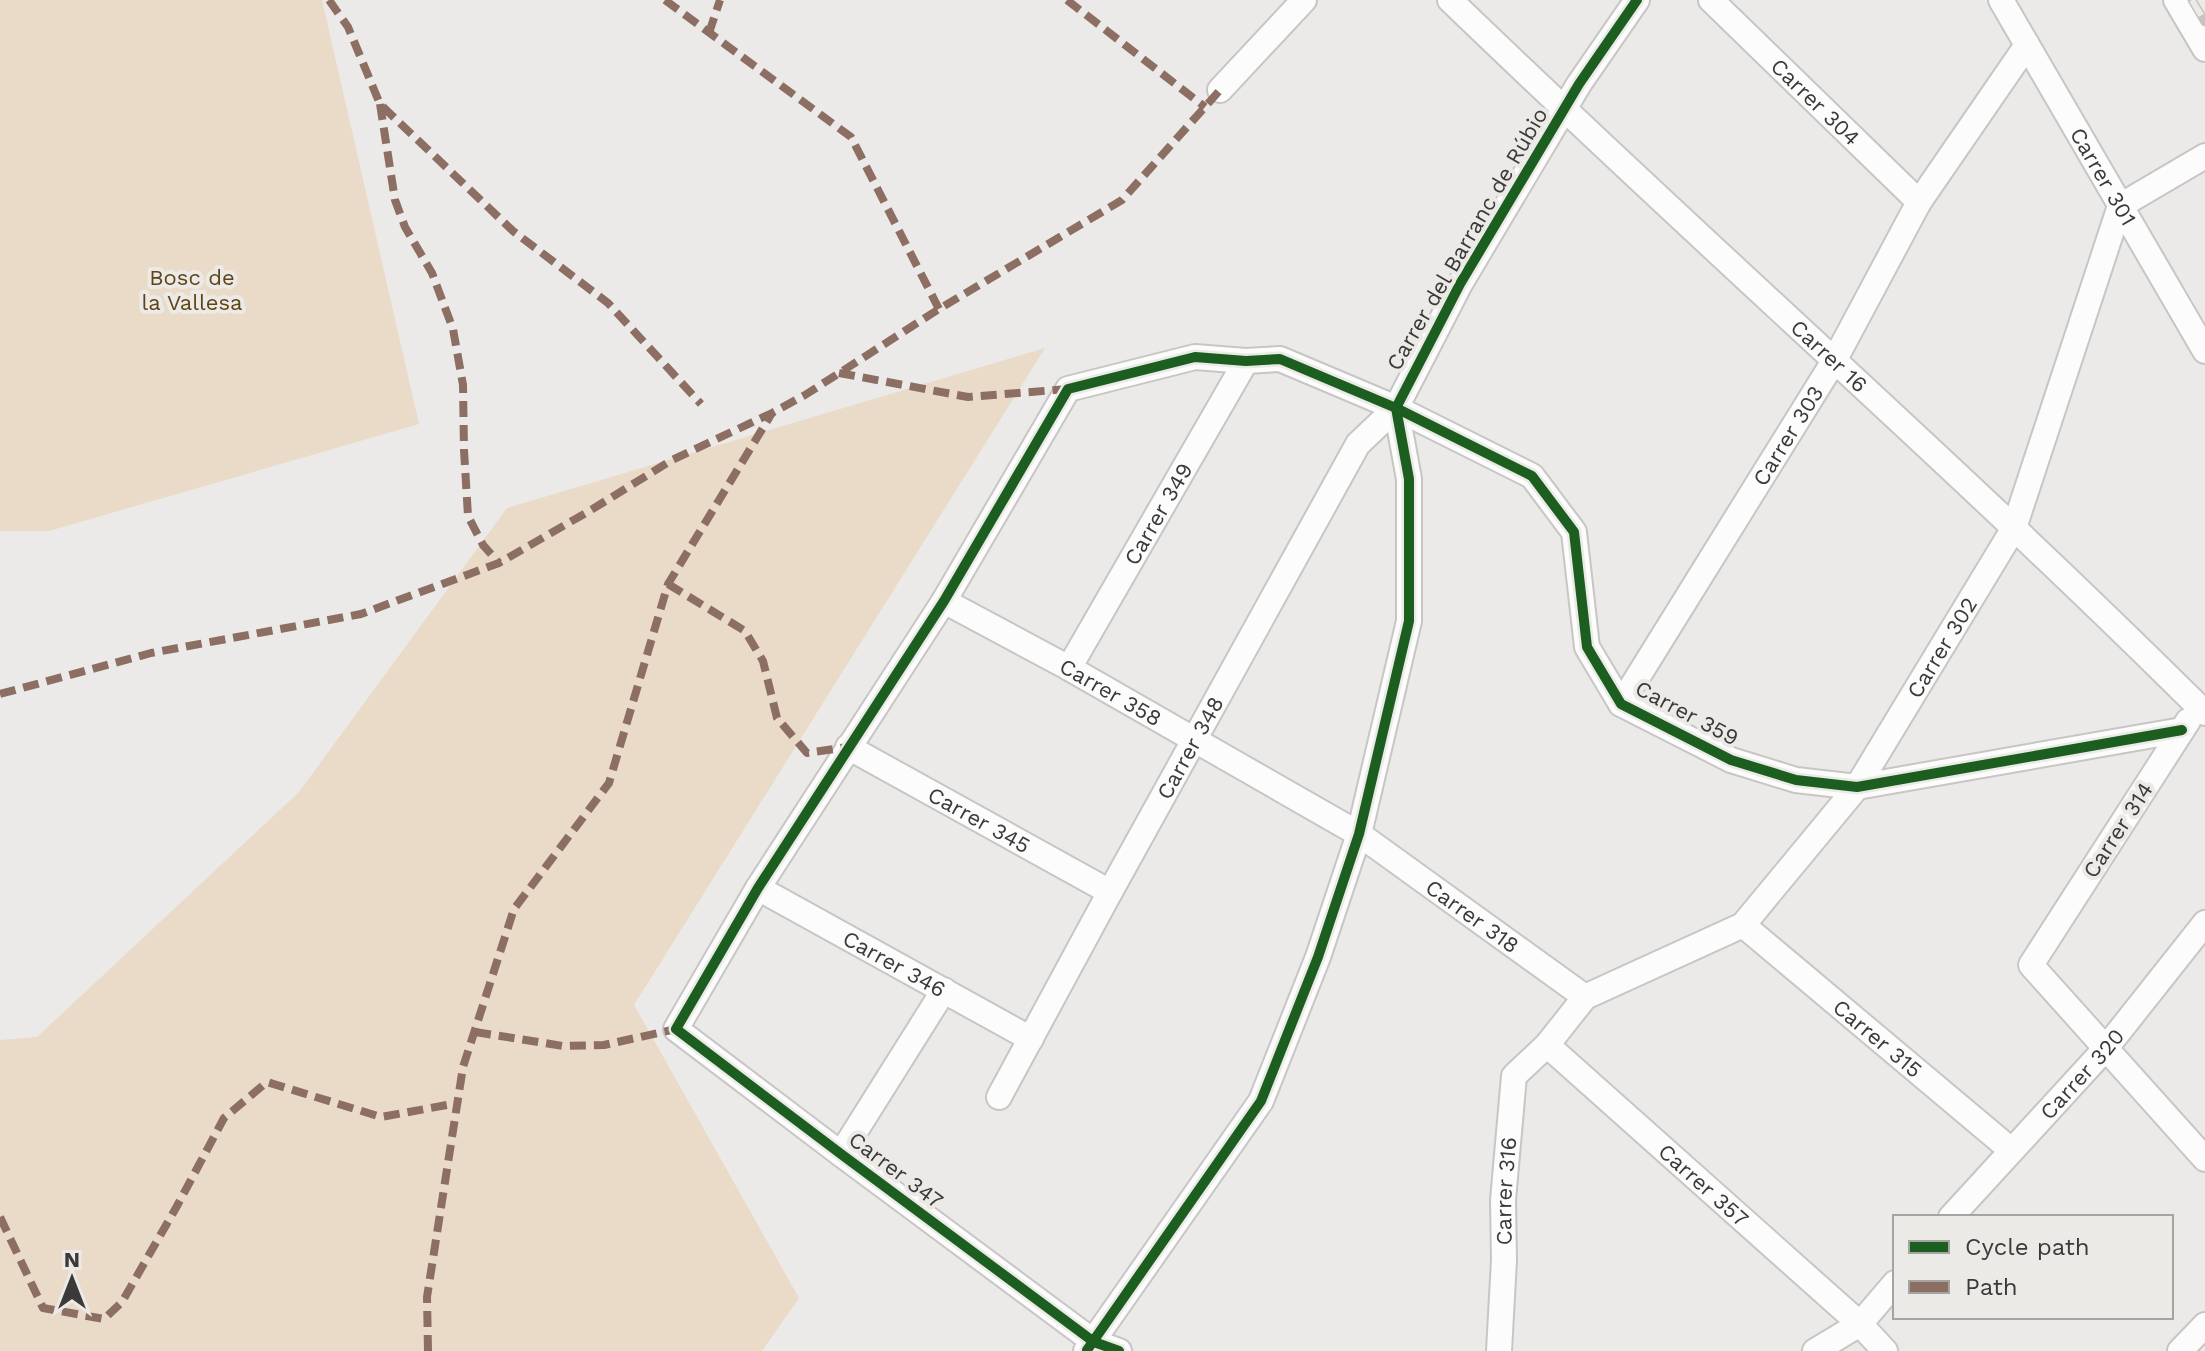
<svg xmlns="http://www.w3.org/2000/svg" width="2205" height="1351" viewBox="0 0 2205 1351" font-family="'Work Sans',sans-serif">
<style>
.green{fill:#e9dbc7}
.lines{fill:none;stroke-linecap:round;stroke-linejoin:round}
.minor-casing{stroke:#c7c6c4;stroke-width:28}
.minor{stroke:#fcfcfc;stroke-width:24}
.rail-casing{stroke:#c4c4c3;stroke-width:9}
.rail{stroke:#eceae7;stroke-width:6;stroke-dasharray:18;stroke-linecap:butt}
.quiet{stroke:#8d6e63;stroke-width:8;stroke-dasharray:16 8;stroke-linecap:butt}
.cycleway-casing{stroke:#eceae7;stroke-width:15}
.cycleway{stroke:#1b5e20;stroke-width:10}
.labels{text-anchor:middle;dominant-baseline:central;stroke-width:8;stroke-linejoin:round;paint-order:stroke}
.street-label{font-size:22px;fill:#3b3a39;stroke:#eceae7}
.park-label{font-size:22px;fill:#5f4416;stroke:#eceae7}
</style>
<rect width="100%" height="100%" fill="#ebeae8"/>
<g class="green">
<path d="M0,0H322L419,424L49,531H0Z"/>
<path d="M1045,348L634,1005L799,1298L762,1351H0V1040L37,1037L299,792L507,508Z"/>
</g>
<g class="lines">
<defs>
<g id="minor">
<path id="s1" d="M1450,0C1699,241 1960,469 2205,713"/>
<path id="s2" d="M1711,0L1919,202"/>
<path id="s3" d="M2001,0L2205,351"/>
<path d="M2176,0L2205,49"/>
<path d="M1220,90L1304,0"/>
<path id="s4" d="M944,601L1069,668L1359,834L1585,997"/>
<path id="s5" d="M1069,668L1246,361"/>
<path id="s6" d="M1621,704L1834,361L1919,202L2027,45"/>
<path d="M2188,721L2031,965L2205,1159"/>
<path id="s7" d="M848,747L1110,892"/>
<path id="s8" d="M758,888L1031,1039"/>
<path id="s9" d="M1743,925L2011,1150"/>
<path id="s10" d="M1547,1045L1860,1324L1885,1351"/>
<path id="s11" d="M999,1097L1110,892L1358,444L1396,408"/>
<path d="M841,1154L944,990"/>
<path id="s12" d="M1951,1217L2106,1048L2205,923"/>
<path d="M1086,1351L1261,1101L1318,957L1359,834L1409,621V479L1396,408L1460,284L1579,84L1637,0"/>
<path d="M1119,1351L1094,1342L841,1154L676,1029L758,888L944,601L1068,389L1195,357L1246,361L1280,359L1396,408L1532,476L1574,532L1587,647L1621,704L1731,760L1796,780L1857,787L2182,730"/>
<path id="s13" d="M1499,1351L1504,1260L1503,1200L1514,1076L1547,1045L1585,997L1743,925L1857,787L2014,528L2120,206L2205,156"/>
<path d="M1815,1351L1860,1324L1895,1283"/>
<path d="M2180,1351L2205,1325"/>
</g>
</defs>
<use href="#minor" class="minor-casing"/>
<use href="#minor" class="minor"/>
<defs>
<path id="rail" d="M2192,0L2205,22"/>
</defs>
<use href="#rail" class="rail-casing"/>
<use href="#rail" class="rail"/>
<g class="quiet">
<path d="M329,0L348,27L380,104L513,231L608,303L701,404"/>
<path d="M665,0L851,137L939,309"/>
<path d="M1067,0L1205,107"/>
<path d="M709,33L720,0"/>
<path d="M380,104L395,200L405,227L432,273L453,329L463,385L464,450L468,516L483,545L499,563"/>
<path d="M839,373L968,397L1068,389"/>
<path d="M668,584L745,631L763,661L777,718L807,753L848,747"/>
<path d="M0,694L151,653L361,614L499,563L591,510L672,460L772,413L805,395L939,309L1122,200L1220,90"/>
<path d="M475,1032L563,1046L604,1045L676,1029"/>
<path d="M0,1217L43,1308L104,1319L122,1302L177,1206L224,1118L267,1082L381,1117L458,1103"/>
<path d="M428,1351L427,1297L463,1067L514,909L609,783L668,584L772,413"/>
</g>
<defs>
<g id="cycleway">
<path d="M1087,1350L1261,1101L1318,957L1359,834L1409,621V479L1396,408L1460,284L1579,84L1637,0"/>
<path d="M1119,1351L1094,1342L841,1154L676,1029L758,888L944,601L1068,389L1195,357L1246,361L1280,359L1396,408L1532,476L1574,532L1587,647L1621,704L1731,760L1796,780L1857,787L2182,730"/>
</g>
</defs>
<use href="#cycleway" class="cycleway-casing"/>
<use href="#cycleway" class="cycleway"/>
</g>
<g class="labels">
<g class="street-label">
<text stroke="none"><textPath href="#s2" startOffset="146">Carrer 304</textPath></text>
<text stroke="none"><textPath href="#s3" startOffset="204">Carrer 301</textPath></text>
<text transform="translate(1467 239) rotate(-60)">Carrer del Barranc de Rúbio</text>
<text stroke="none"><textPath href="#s1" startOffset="520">Carrer 16</textPath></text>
<text stroke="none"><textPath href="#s6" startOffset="316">Carrer 303</textPath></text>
<text stroke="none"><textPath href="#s5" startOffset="178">Carrer 349</textPath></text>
<text stroke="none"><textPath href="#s13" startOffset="898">Carrer 302</textPath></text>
<text stroke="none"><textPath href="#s4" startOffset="190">Carrer 358</textPath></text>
<text transform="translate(1687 713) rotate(28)">Carrer 359</text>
<text stroke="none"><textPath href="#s11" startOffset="398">Carrer 348</textPath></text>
<text stroke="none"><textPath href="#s7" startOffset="150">Carrer 345</textPath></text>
<text transform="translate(2118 830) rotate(-57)">Carrer 314</text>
<text stroke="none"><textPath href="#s4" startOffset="616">Carrer 318</textPath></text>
<text stroke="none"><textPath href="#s8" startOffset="156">Carrer 346</textPath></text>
<text stroke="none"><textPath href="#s9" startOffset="176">Carrer 315</textPath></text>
<text stroke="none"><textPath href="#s12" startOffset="194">Carrer 320</textPath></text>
<text transform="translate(896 1170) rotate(37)">Carrer 347</text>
<text stroke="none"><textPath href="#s10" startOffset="210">Carrer 357</textPath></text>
<text stroke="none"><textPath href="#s13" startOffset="160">Carrer 316</textPath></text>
</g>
<g class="park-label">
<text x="192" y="277">Bosc de<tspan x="192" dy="25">la Vallesa</tspan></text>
</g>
</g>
<rect x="1893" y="1215" width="280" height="104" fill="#eceae7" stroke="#a5a4a1" stroke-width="2"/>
<rect x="1909" y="1241" width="40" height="12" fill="#1b5e20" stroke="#a5a4a1" stroke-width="2"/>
<text x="1965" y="1255" font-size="24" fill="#3b3a39">Cycle path</text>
<rect x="1909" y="1281" width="40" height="12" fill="#8d6e63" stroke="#a5a4a1" stroke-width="2"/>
<text x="1965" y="1295" font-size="24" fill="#3b3a39">Path</text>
<g transform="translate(72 1279)" stroke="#eceae7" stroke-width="6" paint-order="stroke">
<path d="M0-6L14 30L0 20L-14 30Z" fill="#3b3a39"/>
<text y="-12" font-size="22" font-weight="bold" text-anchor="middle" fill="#3b3a39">N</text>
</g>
</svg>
